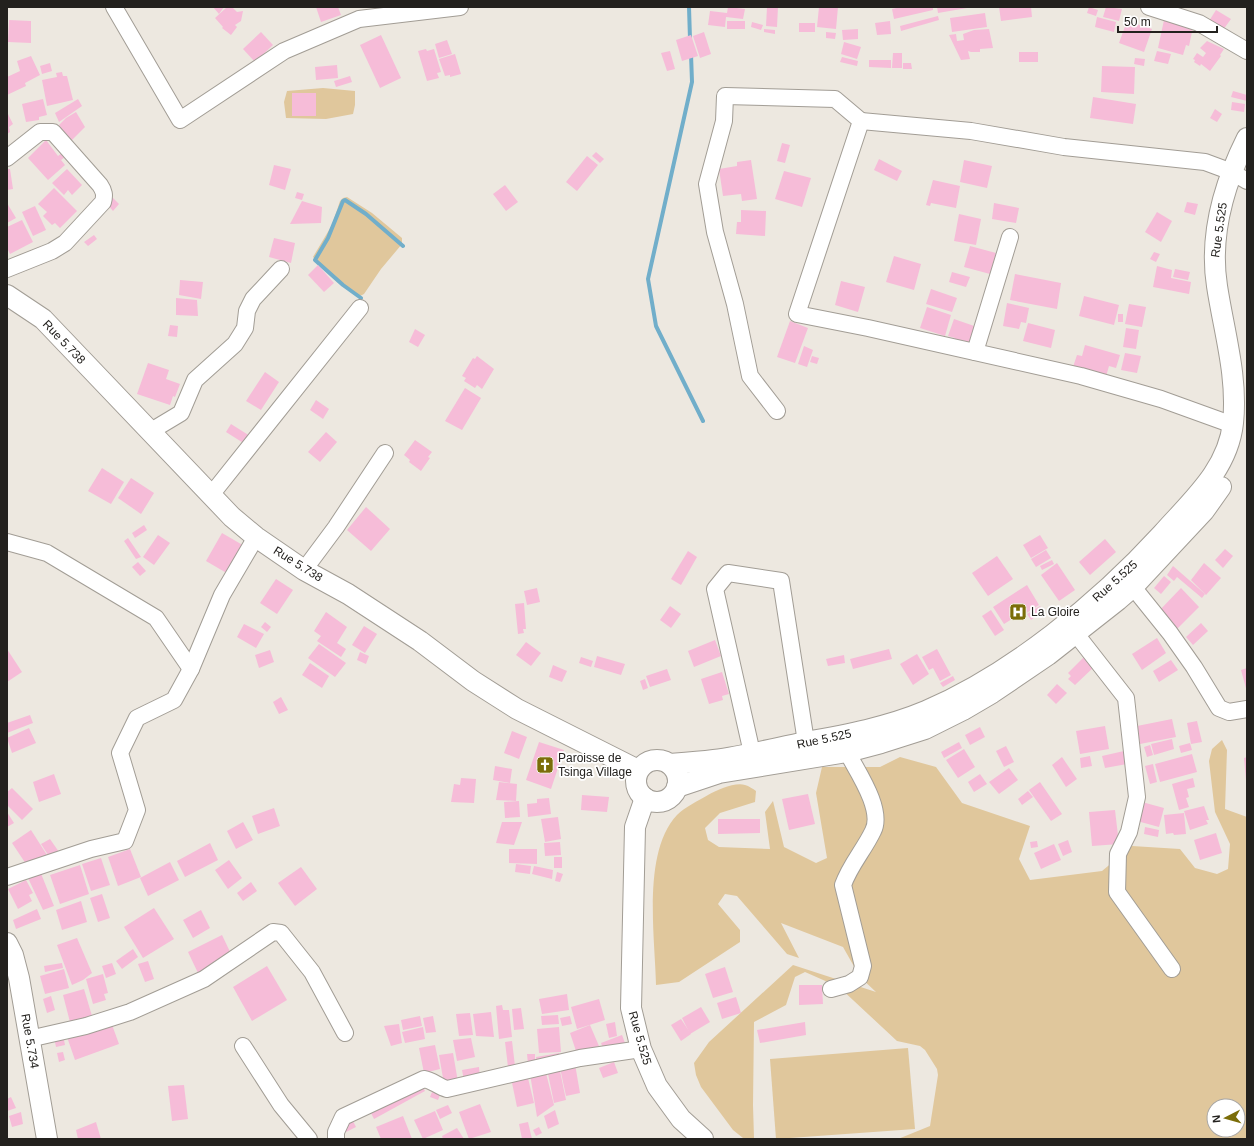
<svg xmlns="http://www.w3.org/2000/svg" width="1254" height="1146" viewBox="0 0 1254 1146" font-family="Helvetica,sans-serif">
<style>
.green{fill:#e0c79c;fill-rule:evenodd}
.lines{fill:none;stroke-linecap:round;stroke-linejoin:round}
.stream{stroke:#71aeca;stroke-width:4}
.building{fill:#f6bcd8}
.minor-casing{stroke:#a29d95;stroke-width:18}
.tertiary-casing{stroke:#a29d95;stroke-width:22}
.minor{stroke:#fff;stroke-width:16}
.tertiary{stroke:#fff;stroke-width:20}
.labels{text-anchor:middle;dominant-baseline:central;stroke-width:3.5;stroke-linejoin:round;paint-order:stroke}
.street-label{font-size:12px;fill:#23211e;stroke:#fff}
.poi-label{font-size:12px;fill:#23211e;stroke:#fff;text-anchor:start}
</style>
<rect width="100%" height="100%" fill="#ede8e0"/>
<g class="green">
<path d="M323,88L355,91V105L353,114L326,119L286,118L284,102L287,91Z"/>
<path d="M347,197L372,213L402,238V244L381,269L364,294L358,297L349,291L313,257L332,225L340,201L343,198Z"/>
<path d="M1222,740L1227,750L1225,809L1247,817V1139H898L930,1126L938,1075L937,1069L925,1050L920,1046L897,1041L839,987L805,972L795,977L786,1005L754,1022L753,1105L754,1138H743L733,1130L701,1087L696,1075L694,1063L709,1042L793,965L876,992L860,977L843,947L781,923L799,958L787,954L737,896L725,894L718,904L740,930V942L679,982L656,985C655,937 642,852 677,815C685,807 698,801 708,795C717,790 735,782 745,785C749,786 753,789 756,791L755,802L720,813L705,828L708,840L719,847L770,849L765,812L773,801L784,847L816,863L827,858L816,793L822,767H880L900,757L936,767L962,803L1030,826L1019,859L1030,880L1102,871L1132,846L1180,849L1195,868L1217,874L1228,869L1230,844L1215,812L1209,761L1212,749ZM1214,1106H1238V1130H1214Z"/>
<path d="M908,1048L915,1129L776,1139L770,1059Z"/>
</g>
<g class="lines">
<g class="stream">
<path d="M689,7L690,39"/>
<path d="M691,54L692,82L648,279L656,326L703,421"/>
<path d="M361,298L343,285L315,260L328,238L343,201L345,200L366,214L403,246"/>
</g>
</g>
<g class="building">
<path d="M213,7H224L219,14Z"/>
<path d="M227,7H232L237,12L243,11L241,21L235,25L237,27L231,35L222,28L223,27L215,18Z"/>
<path d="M316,7H338L341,15L321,22Z"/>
<path d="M728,7L745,9L743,19L726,17L725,27L708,25L710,11L727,13Z"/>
<path d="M767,7H778L777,27L766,26Z"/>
<path d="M819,7H838L836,29L817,27Z"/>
<path d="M901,7H933V10L894,19L892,9Z"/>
<path d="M937,7H967V8L938,13Z"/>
<path d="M999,7H1031L1032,17L1001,21Z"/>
<path d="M1089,7L1098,10L1096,16L1087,13Z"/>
<path d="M1106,7L1122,9L1119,21L1103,17Z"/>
<path d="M1216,10L1231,19L1223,30L1209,21Z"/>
<path d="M985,13L987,27L952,32L950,18Z"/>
<path d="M938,16L939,20L901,31L900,26Z"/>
<path d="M1097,17L1116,22L1114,32L1095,27Z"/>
<path d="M9,20L31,21V43L8,42Z"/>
<path d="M1164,20L1193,27L1189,46L1186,45L1183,55L1158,48Z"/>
<rect x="727" y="21" width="18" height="8"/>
<path d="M890,21L891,34L877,35L875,23Z"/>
<path d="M1127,21L1152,29L1144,52L1119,43Z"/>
<path d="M752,22L763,25L761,30L751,27Z"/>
<rect x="799" y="23" width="16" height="9"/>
<path d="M764,29L775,30V34L764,32Z"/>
<path d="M858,29V39L843,40L842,30Z"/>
<path d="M989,29L993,48L980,49V52H971L968,51L970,59L961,60L949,35L956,34L957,41L964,40L963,34L974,30Z"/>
<path d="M261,32L273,45L255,62L243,49Z"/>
<path d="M704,32L711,54L700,58L693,36Z"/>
<path d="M826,32L836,33L835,39L826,38Z"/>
<path d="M381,35L401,78L380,88L360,45Z"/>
<path d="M691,35L698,56L682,61L676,40Z"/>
<path d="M447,40L452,54L439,58L435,44Z"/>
<path d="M1207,41L1224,49L1220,55L1221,56L1210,71L1201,64L1200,66L1194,62L1195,60L1193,59L1197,53L1203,57L1206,53L1200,48Z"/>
<path d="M844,42L861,47L857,59L841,54Z"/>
<path d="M426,49L427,51L434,49L441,72L437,73L439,78L427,81L418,51Z"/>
<path d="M670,51L675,69L667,71L661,53Z"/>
<path d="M1157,51L1171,54L1168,64L1154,61Z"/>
<rect x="1019" y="52" width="19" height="10"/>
<path d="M893,53H902V68H892Z"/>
<path d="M455,54L461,74L450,77V75L445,76L439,59Z"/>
<path d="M31,56L40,75L25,83L26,86L7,95V77L20,71L17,61Z"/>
<path d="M842,57L858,61L857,66L840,62Z"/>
<path d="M1135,58L1145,59L1144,66L1134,64Z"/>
<path d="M869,60H891V68L869,67Z"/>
<path d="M50,63L52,71L42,74L40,66Z"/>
<path d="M903,63H911L912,69H903Z"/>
<path d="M337,65L338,78L316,80L315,67Z"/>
<path d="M1102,66L1135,67L1134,94L1101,92Z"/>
<path d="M62,72L63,76H67L73,100L47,106L42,80L57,77L56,73Z"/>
<path d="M350,76L352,82L336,87L334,81Z"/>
<path d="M1233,91L1247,95V101L1231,97Z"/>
<rect x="292" y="93" width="24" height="23"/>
<path d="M1093,97L1136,104L1133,124L1090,118Z"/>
<path d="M43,99L47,115L39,117V120L26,122L22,104Z"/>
<path d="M78,99L82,106L59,122L55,113Z"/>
<path d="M1232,102L1245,104L1244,112L1231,110Z"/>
<path d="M1215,109L1222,114L1217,122L1210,118Z"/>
<path d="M76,112L85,127L70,142L59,125L66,118Z"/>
<path d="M8,114L13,124L9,127L10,132L7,134Z"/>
<path d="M46,140L58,156L62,153L65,157L61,160L65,165L48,180L28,158Z"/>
<path d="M782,143L790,145L785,163L777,161Z"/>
<path d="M596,152L604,159L600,163L592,156Z"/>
<path d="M587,156L598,165L577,191L566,182Z"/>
<path d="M879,159L902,171L897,181L874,170Z"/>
<path d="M751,160L757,199L742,201L741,194L723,196L719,169L737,166V162Z"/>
<path d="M964,160L992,166L987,188L960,182Z"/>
<path d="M274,165L291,169L285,190L269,185Z"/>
<path d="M7,169H10L13,189L7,190Z"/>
<path d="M67,169L82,185L72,195L68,190L64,195L52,183Z"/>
<path d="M784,171L811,178L802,207L775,199Z"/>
<path d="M933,180L960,186L956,208L931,203L930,206L926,205Z"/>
<path d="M505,185L518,202L506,211L493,194Z"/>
<path d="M54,188L77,211L60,228L55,223L52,225L43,216L47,212L38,204Z"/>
<path d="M297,192L304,194L302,200L295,198Z"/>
<path d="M110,195L119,204L113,211L107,204Z"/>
<path d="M302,201L322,207L321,223L290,224Z"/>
<path d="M1187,202L1198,204L1195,215L1184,212Z"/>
<path d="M7,203L16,218L7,223Z"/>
<path d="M994,203L1019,208L1016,223L992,219Z"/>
<path d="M35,206L46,230L33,236L22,212Z"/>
<path d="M741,210L766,211L765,236L736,234L737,222H741Z"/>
<path d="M1157,212L1172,221L1161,242L1145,232Z"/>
<path d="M959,214L981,219L976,245L954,241Z"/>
<path d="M22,220L33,242L10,254L7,248V227Z"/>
<path d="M94,235L97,239L88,246L84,242Z"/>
<path d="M274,238L295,243L291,263L269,257Z"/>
<path d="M970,246L996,253L990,274L964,267Z"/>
<path d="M1154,252L1160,254L1156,262L1150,259Z"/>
<path d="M894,256L921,264L914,290L886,282Z"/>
<path d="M318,265L334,283L324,292L308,275Z"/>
<path d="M1157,266L1172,270L1171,278L1191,282L1189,294L1153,287Z"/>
<path d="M1175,269L1190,272L1188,280L1173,277Z"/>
<path d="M952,272L970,277L966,287L949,282Z"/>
<path d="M1015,274L1061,283L1057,309L1010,300Z"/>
<path d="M180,280L203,282L201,299L179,295Z"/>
<path d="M841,281L865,287L858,312L835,305Z"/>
<path d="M931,289L957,298L952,312L926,304Z"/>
<path d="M1084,296L1119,305L1114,325L1079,316Z"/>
<path d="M176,298L197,300L198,316L176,315Z"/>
<path d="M1007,303L1029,308L1026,323L1021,322L1019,329L1003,326Z"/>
<path d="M1129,304L1146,307L1142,327L1125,324Z"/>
<path d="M927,307L951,315L945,336L920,328Z"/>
<rect x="1118" y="314" width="5" height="8"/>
<path d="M954,319L980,328L971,344L962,340L961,345L954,342L955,338L948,336Z"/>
<path d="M790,321L808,328L795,363L777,357Z"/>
<path d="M1028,323L1055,330L1051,348L1023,341Z"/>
<path d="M170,325L178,326L177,337L168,336Z"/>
<path d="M1126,328L1139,330L1136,349L1123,347Z"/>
<path d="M415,329L425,335L418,347L409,342Z"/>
<path d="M1085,345L1120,355L1116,368L1109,366L1105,380L1072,370L1077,355L1082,356Z"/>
<path d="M804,346L813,350L807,367L798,364Z"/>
<path d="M1125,353L1141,356L1137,373L1121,370Z"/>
<path d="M477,356L494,369L482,389L477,385L475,388L464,381L466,378L462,376L473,358L475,359Z"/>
<path d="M812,356L819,358L817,364L810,362Z"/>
<path d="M148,363L169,370L166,379L180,384L175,397L173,396L170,405L137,394Z"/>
<path d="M265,372L279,382L261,410L246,401Z"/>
<path d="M465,388L481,398L462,430L445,421Z"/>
<path d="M316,400L329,409L323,419L310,410Z"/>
<path d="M231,424L250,436L245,444L226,432Z"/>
<path d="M326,432L337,442L320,462L308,452Z"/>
<path d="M415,440L432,452L428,457L430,458L421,471L409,462L410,460L404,455Z"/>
<path d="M102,468L124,482L111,504L88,491Z"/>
<path d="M131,478L154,493L141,514L118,498Z"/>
<path d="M366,507L390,529L371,551L347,530Z"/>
<path d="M144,525L147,530L135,538L132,533Z"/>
<path d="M222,533L246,547L230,575L206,561Z"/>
<path d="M158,535L170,543L154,565L143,557Z"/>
<path d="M1040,535L1048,548L1031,558L1023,545Z"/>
<path d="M128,538L141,557L136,559L124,541Z"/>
<path d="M1105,539L1116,552L1090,575L1079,562Z"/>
<path d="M1225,549L1233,556L1223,568L1215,560Z"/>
<path d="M1046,550L1051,558L1036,567L1031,559Z"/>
<path d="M688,551L697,557L681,585L671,579Z"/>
<path d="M997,556L1013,579L988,596L972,573Z"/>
<path d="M1052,560L1054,564L1042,570L1040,566Z"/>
<path d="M138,562L146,571L140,576L132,567Z"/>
<path d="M1057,563L1075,590L1059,601L1041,575Z"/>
<path d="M1204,563L1221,578L1206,595L1191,580Z"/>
<path d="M1173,566L1205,594L1202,598L1177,577L1174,581L1167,575Z"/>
<path d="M1164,576L1171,582L1161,594L1154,588Z"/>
<path d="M276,579L293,590L277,614L260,603Z"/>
<path d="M1027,585L1039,605L1025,614L1023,612L1004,624L993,607Z"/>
<path d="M537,588L540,602L527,605L524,591Z"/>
<path d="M1181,588L1199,607L1177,629L1159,611Z"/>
<path d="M524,603L526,629H523L524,633L518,634L515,604Z"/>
<path d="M670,606L681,614L671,628L660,620Z"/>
<path d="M1040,606L1043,611L1031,620L1027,614Z"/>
<path d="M991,610L1004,630L995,636L982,616Z"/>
<path d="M326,612L347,627L337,643L346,649L341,657L317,641L321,636L314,631Z"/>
<path d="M265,622L271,627L267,632L261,627Z"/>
<path d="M1201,623L1208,631L1193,645L1186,637Z"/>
<path d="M244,624L264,634L256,648L237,637Z"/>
<path d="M364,626L377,634L365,653L352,645Z"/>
<path d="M1157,638L1166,653L1142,670L1132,654Z"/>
<path d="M715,640L721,656L694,667L688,651Z"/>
<path d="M526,642L541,653L531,666L516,655Z"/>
<path d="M319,644L346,663L335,677L308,658Z"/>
<path d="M7,649L22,672L7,682Z"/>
<path d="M889,649L892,659L853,669L850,659Z"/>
<path d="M937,649L951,675L940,681L933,668L929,670L922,657Z"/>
<path d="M270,650L274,662L259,668L255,655Z"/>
<path d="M360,652L369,656L366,664L357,660Z"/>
<path d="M917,654L929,674L913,685L900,664Z"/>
<path d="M844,655L845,663L828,666L826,659Z"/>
<path d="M597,656L625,664L621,675L594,667Z"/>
<path d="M1085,656L1095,666L1075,685L1068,679L1071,676L1068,673Z"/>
<path d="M581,657L593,661L591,667L579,663Z"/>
<path d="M1171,660L1178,670L1159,682L1153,671Z"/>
<path d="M310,663L329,676L322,688L302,675Z"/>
<path d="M553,665L567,671L562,682L549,677Z"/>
<path d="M1247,668V692L1241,670Z"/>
<path d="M667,669L671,680L650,687L646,676Z"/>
<path d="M722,672L729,694L722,696L723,700L709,704L701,679Z"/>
<path d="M953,676L955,680L943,687L940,683Z"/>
<path d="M645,679L648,688L643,690L640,681Z"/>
<path d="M1057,684L1067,693L1056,704L1047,695Z"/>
<path d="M281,697L288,710L279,714L273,702Z"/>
<path d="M30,715L33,723L7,733V723Z"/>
<path d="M1172,719L1176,737L1140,744L1137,726Z"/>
<path d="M1197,721L1202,742L1191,744L1187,723Z"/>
<path d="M1105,726L1109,749L1080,754L1076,731Z"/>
<path d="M980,727L985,737L970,745L965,735Z"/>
<path d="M29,728L36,743L12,753L7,738Z"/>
<path d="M512,731L527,737L519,759L504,753Z"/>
<path d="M1172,739L1174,749L1154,755L1151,744Z"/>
<path d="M539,742L564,750L551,789L526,780Z"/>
<path d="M959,742L962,748L944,758L941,752Z"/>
<path d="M1190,743L1192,750L1181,753L1179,746Z"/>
<path d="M1150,745L1153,755L1147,757L1144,747Z"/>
<path d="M1006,746L1014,762L1004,767L996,751Z"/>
<path d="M964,749L975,767L958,778L946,760Z"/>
<path d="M1124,751L1127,764L1105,768L1102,756Z"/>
<path d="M1192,754L1197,772L1160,782L1155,764Z"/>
<path d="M1090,756L1092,766L1081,768L1080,758Z"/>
<path d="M1062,757L1077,779L1066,787L1052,765Z"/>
<path d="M1247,757V780H1246L1244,758Z"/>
<path d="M1153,764L1157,782L1150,784L1145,766Z"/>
<path d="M495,766L512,769L510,783L493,780Z"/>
<path d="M1009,768L1018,780L999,794L989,782Z"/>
<path d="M54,774L61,794L39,802L33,782Z"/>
<path d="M980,774L987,784L974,792L968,782Z"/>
<path d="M461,778L476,779L474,803L451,802L454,784L460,785Z"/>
<path d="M1193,778L1195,787L1187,789L1189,797L1186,798L1189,807L1179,810L1172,784Z"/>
<path d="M499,782L517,784L516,801L496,800Z"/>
<path d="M1040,782L1062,814L1051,821L1029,790Z"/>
<path d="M12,788L33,809L22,820L7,805V792Z"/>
<path d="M1028,791L1033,797L1022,805L1018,799Z"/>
<path d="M808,794L815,824L789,830L782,799Z"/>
<path d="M582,795L609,797L607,812L581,810Z"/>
<path d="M549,798L551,814L528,817L527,804L537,803V799Z"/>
<path d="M519,801L520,817L505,818L504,802Z"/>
<path d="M1142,802L1164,808L1159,827L1137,821Z"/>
<path d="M1204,806L1209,820H1206L1208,824L1190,830L1184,811Z"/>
<path d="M274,808L280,826L258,834L252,816Z"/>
<path d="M1115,810L1119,844L1092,846L1089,812Z"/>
<path d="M7,812L14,823L7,827Z"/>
<path d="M1184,813L1186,834L1174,835L1173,833L1166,834L1164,815Z"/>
<path d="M558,817L561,839L545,842L541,819Z"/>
<path d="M718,819H760V833L718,834Z"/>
<path d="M243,822L253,840L236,849L227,831Z"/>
<path d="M502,822H522L514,845L496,843Z"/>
<path d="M1145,827L1159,830L1158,837L1144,834Z"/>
<path d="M31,830L47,855L28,867L12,843Z"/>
<path d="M1216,833L1222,853L1200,860L1194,840Z"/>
<path d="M50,839L59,852L50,858L41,844Z"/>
<path d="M1068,840L1072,852L1063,856L1058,844Z"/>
<path d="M1037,841L1038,847L1031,848L1030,842Z"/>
<path d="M560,842L561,855L545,856L544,843Z"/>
<path d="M210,843L218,860L185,877L177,861Z"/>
<path d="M1054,844L1061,860L1041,869L1034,853Z"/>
<path d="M130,849L141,877L118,886L108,857Z"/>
<path d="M509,849H537V864L509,863Z"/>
<rect x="554" y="857" width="8" height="11"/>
<path d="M101,858L110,885L91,891L82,864Z"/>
<path d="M229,860L242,878L228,889L215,870Z"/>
<path d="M170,862L179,880L148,896L140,878Z"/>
<path d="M516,864L531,866L530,874L515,872Z"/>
<path d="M80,865L89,894L60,904L50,875Z"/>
<path d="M534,866L553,870L552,879L532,874Z"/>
<path d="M301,867L317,889L295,906L278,883Z"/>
<path d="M40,871L54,906L43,910L28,878Z"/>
<path d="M557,872L563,874L560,882L555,881Z"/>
<path d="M26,880L33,893L29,895L32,901L18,909L8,889Z"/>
<path d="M251,882L257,891L243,901L237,893Z"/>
<path d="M102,894L110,918L98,922L90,898Z"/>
<path d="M81,901L87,922L62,930L56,910Z"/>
<path d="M154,908L174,939L143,958L124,927Z"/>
<path d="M37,909L41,919L16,929L13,920Z"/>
<path d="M201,910L210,928L193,938L183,920Z"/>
<path d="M222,935L232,956L198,973L188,952Z"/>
<path d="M77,938L92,973L83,980L72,985L57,945Z"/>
<path d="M133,949L138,957L122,969L116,961Z"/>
<path d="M148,961L154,979L145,982L138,964Z"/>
<path d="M62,963L63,968L45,972L44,966Z"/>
<path d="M112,963L116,974L106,978L102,966Z"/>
<path d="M267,966L287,1000L252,1021L233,987Z"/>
<path d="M725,967L733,992L713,998L705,974Z"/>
<path d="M64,969L69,988L45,994L40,976Z"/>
<path d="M103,974L108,993L104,994L106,1000L93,1004L86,979Z"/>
<path d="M799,985H822L823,1004L799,1005Z"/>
<path d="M84,989L92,1016L70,1022L63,995Z"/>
<path d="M567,994L569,1010L542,1014L539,999Z"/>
<path d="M51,996L55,1010L47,1013L43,999Z"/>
<path d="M736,997L741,1013L722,1019L717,1003Z"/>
<path d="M599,999L605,1020L577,1029L571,1007Z"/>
<path d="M502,1005L503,1010H509L512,1037L499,1039L496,1006Z"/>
<path d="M701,1007L710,1022L690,1034L682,1018Z"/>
<path d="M521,1008L524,1029L514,1030L512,1009Z"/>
<path d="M491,1012L494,1037L476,1036L473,1014Z"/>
<path d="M470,1013L473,1035L459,1036L456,1014Z"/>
<path d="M558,1015L559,1024L542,1025L541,1016Z"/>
<path d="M420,1016L422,1026L403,1030L401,1020Z"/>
<path d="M433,1016L436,1032L426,1033L423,1018Z"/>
<path d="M570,1016L572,1024L562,1026L560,1018Z"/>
<path d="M681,1019L691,1034L681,1041L671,1025Z"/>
<path d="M111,1022L119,1044L75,1060L67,1037Z"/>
<path d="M615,1022L617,1036L609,1038L606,1024Z"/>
<path d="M805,1022L806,1035L760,1043L757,1030Z"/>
<path d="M399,1024L402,1043L391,1046L384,1026Z"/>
<path d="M590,1025L599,1046L577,1054L570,1033Z"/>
<path d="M423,1027L425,1039L405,1043L402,1032Z"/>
<path d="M559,1027L561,1052L539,1053L537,1029Z"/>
<path d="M63,1035L65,1045L56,1047L54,1037Z"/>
<path d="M622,1035L625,1043L604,1051L601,1043Z"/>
<path d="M471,1038L475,1057L457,1061L453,1040Z"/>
<path d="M512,1041L515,1066L508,1067L505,1042Z"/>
<path d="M435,1045L440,1069L424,1073L419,1048Z"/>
<path d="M63,1052L65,1060L59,1062L57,1053Z"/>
<path d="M453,1053L458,1082L444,1084L439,1055Z"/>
<path d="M559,1053L561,1061L537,1065L536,1057Z"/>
<path d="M527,1054H535V1064H528Z"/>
<path d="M614,1062L618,1073L603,1078L599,1068Z"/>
<path d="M575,1064L580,1093L566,1096L560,1068Z"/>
<path d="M559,1066L566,1100L554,1103L547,1069Z"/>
<path d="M479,1067L480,1078L464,1081L462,1070Z"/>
<path d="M545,1069L554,1105L537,1117L530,1074Z"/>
<path d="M527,1074L534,1103L517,1107L511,1078Z"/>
<path d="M421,1083L425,1091L374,1119L370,1111Z"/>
<path d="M184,1085L188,1119L172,1121L168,1086Z"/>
<path d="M432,1092L440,1095L438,1100L430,1097Z"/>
<path d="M11,1097L16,1108L7,1111V1099Z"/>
<path d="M480,1104L491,1132L469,1139L459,1112Z"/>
<path d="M448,1105L452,1113L440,1119L436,1110Z"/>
<path d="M555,1110L559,1124L548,1129L544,1116Z"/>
<path d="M435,1111L443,1130L423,1139L414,1120Z"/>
<path d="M21,1112L23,1124L12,1127L9,1116Z"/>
<path d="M403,1116L412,1139H381L376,1127Z"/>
<path d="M352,1119L356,1127L346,1132L342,1124Z"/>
<path d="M96,1122L101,1139H78L76,1130Z"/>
<path d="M528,1122L532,1139H522L519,1124Z"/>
<path d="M539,1127L542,1133L536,1136L533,1130Z"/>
<path d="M457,1128L464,1139H443L442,1136Z"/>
</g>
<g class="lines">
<defs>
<g id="minor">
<path d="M114,7L180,120L284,51L359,19L460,7"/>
<path d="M1149,7L1199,23L1247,51"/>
<path d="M861,121L971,131L1064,147L1205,162L1232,172L1247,181"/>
<path d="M7,158L40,132H53L100,185C104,191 105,195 103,202L65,243L52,251L7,269"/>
<path d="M975,352L1010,237"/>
<path d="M777,411L750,376L735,304L715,232L707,184L724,121L725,96L835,99L861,121L797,314L868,328L1081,376L1161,399L1233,425"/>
<path d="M151,431L181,413L195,380L235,344L245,328L247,311L253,299L281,269"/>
<path d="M211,495L360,308"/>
<path d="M7,542L47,553L156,618L191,669"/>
<path d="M304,570L336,527L385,453"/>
<path d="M1133,587L1170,633L1194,667L1219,708L1229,712L1247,709"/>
<path d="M1076,634L1126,698L1137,797L1129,832L1118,854L1117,892L1172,969"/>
<path d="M752,753L715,589L728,573L781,581L806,742"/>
<path d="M7,877L91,849L125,841L137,810L120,753L137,718L174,700L191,669L222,595L256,537"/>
<path d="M831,989L849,984L860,977L863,966L843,885C850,865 864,850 873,831C884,810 857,771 847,752"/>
<path d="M29,1039L86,1026L130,1012L204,979L273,932L281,933L312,972L345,1033"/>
<path d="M243,1046L281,1105L309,1139"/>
<path d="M336,1139V1132L343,1117L424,1079C432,1080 439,1087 447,1089L580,1058L641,1049"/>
</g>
<g id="tertiary">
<path d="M7,295L43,319L232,517L256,537L304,570L348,594L420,641L473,681L517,709L638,770"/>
<circle cx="657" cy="781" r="21"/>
<path d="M670,764C684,763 699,762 714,760C745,756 776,748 806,742C846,735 888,727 926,711C1012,674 1099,603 1162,534C1191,501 1228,470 1233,423C1238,377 1224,332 1217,286C1209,235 1224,184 1247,138"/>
<path d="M677,787L719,773L847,752L881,743L925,729L963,710L992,693L1048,655L1118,600L1133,587L1204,511L1221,487"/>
<path d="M645,798L635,827L631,1008L641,1049L657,1086L681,1119L703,1139"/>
<path d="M7,943L13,955L19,978L47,1139"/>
</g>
</defs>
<use href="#minor" class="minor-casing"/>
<use href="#tertiary" class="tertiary-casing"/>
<use href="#minor" class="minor"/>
<use href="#tertiary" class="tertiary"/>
</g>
<defs>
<symbol id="hospital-square" viewBox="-11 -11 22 22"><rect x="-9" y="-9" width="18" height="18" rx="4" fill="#7b6d09" stroke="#fff"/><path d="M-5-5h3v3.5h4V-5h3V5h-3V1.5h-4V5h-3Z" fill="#fff"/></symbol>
<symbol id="church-square" viewBox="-11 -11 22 22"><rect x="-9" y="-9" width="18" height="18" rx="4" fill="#7b6d09" stroke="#fff"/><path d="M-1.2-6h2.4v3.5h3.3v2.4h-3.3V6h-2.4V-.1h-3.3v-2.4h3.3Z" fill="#fff"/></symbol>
</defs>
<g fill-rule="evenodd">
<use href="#hospital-square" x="1008" y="602" width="20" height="20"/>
<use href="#church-square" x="535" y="755" width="20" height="20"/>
</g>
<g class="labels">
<g class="street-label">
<text transform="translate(1219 230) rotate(-82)">Rue 5.525</text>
<text transform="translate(64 342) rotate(46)">Rue 5.738</text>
<text transform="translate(298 564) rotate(32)">Rue 5.738</text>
<text transform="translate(1115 581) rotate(-42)">Rue 5.525</text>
<text transform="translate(824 739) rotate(-12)">Rue 5.525</text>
<text transform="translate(640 1038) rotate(74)">Rue 5.525</text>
<text transform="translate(30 1041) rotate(80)">Rue 5.734</text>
</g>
<g class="poi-label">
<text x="1031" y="612">La Gloire</text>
<text x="558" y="758">Paroisse de<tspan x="558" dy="14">Tsinga Village</tspan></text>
</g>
</g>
<rect width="1254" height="1146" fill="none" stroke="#23211e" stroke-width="16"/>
<g transform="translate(1226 1118) rotate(264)"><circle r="19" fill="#ffffff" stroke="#a7a6a5"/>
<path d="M0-3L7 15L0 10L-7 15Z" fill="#7b6d09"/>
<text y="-6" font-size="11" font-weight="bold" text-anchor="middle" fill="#23211e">N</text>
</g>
<path d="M1118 26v6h99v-6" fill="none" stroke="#23211e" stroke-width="2"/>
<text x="1124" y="26" font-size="12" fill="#23211e" stroke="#ffffff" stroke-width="3" paint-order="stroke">50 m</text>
</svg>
